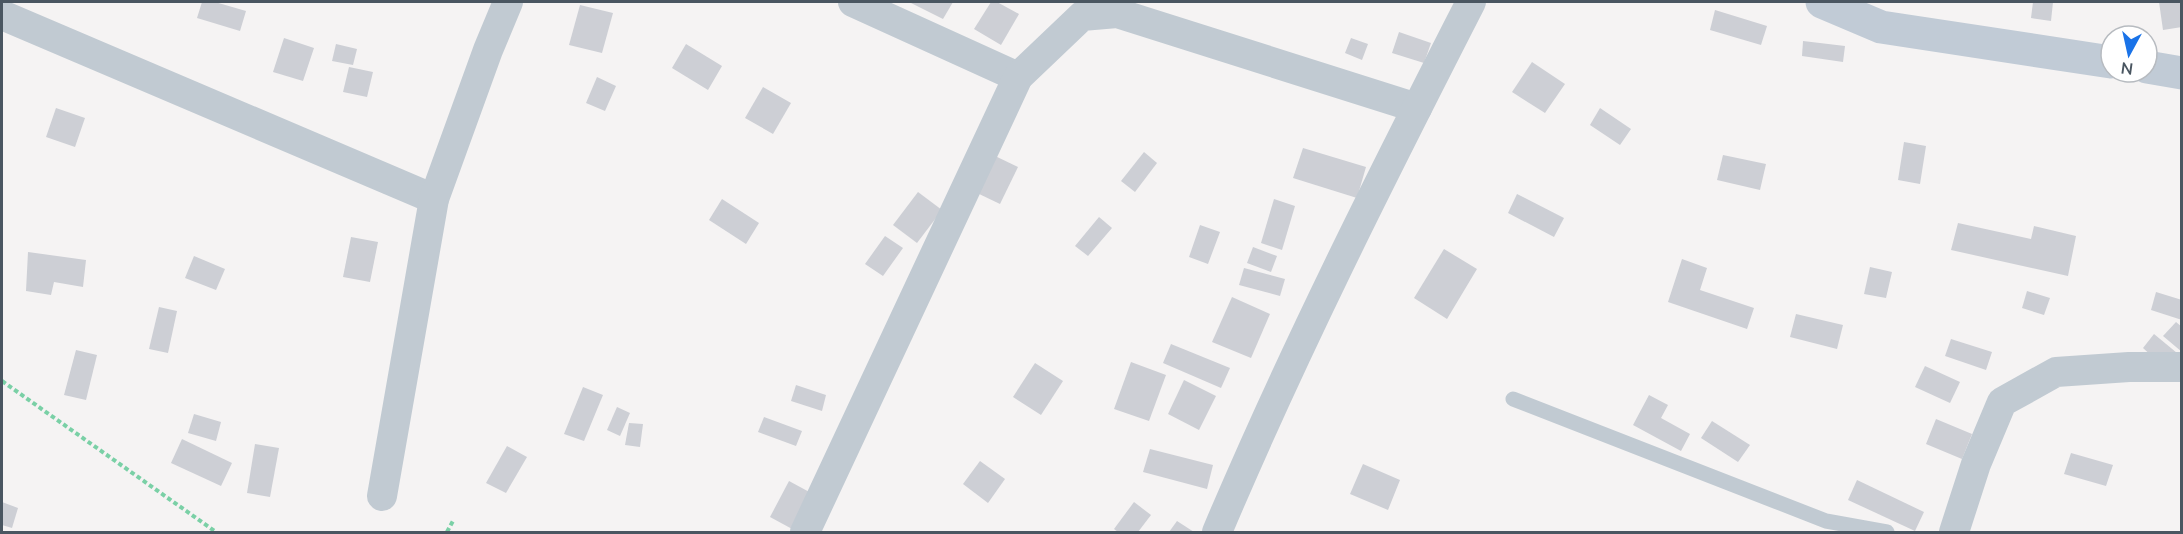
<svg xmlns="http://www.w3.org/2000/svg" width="2183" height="534" viewBox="0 0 2183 534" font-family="Mulish,sans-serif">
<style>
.building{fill:#cdcfd5}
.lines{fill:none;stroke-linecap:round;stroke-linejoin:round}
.path{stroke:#7ad0a6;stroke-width:4;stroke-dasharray:4.5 3;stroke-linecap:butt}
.lane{stroke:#c1cad2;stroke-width:15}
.street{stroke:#c1cad2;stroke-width:30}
.secondary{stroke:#c1cbd6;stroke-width:33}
</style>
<rect width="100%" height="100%" fill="#f5f3f3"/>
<g class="building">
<path d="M202,2H215L246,11L240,31L197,18Z"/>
<path d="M909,2H953L943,19Z"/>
<path d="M991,2H997L1019,14L1001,45L974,29Z"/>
<path d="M2033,2H2053L2051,21L2031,18Z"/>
<path d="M2159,2H2182V27L2163,30Z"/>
<path d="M580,5L613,13L602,53L569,45Z"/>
<path d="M1715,10L1767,26L1761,45L1710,30Z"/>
<path d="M1399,32L1431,43L1424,63L1392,53Z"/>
<path d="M284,38L314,48L303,81L273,72Z"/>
<path d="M1351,38L1368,44L1362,60L1345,53Z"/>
<path d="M1803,41L1845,46L1843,62L1802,56Z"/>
<path d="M336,44L357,49L353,65L332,61Z"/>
<path d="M686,44L722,66L708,90L672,68Z"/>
<path d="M1532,62L1565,84L1545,113L1512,92Z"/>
<path d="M349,67L373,72L367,97L343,92Z"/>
<path d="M597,77L616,86L605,111L586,103Z"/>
<path d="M763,87L791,103L773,134L745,118Z"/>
<path d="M56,108L85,118L75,147L46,137Z"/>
<path d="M1600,108L1631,129L1620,145L1590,125Z"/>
<path d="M1904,142L1926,146L1920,184L1898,180Z"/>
<path d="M1303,148L1366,167L1357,198L1293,178Z"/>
<path d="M1144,152L1157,163L1135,192L1121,181Z"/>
<path d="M993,155L1018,167L1000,204L975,192Z"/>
<path d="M1723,155L1766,164L1760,190L1717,180Z"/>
<path d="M918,192L942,210L917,243L893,225Z"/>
<path d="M1517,194L1564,218L1554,237L1508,213Z"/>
<path d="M722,199L759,223L746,244L709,220Z"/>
<path d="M1274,199L1295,206L1282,250L1261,243Z"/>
<path d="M1099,217L1112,228L1088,256L1075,246Z"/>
<path d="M1958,223L2031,239L2034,226L2076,236L2068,276L1951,250Z"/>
<path d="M1200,225L1220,232L1208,264L1189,257Z"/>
<path d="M885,236L903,248L883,276L865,264Z"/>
<path d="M351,237L378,242L370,282L343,277Z"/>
<path d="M1253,247L1277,256L1271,272L1247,263Z"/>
<path d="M1444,249L1477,269L1447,319L1414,298Z"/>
<path d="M28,252L86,260L83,287L54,282L51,295L26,291Z"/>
<path d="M194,256L225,269L216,290L185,278Z"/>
<path d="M1682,259L1707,268L1700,290L1754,308L1747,329L1668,302Z"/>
<path d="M1870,267L1892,272L1886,298L1864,294Z"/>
<path d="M1244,268L1285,279L1280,296L1239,285Z"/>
<path d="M2027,291L2050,298L2044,315L2022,308Z"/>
<path d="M2156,292L2182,300V320L2151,310Z"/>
<path d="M1232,297L1270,314L1251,358L1212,342Z"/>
<path d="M159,307L177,311L168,353L149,349Z"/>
<path d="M1796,314L1843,325L1837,349L1790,337Z"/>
<path d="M2176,322L2182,327V352L2163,336Z"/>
<path d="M2154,334L2177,353L2164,367L2143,348Z"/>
<path d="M1951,339L1992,352L1986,370L1945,356Z"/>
<path d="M1171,344L1230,368L1221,388L1163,363Z"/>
<path d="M76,350L97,355L86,400L64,395Z"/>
<path d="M1131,362L1166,375L1149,421L1114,409Z"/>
<path d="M1035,363L1063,381L1041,415L1013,397Z"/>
<path d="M1925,366L1960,382L1950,403L1915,387Z"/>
<path d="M1184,380L1216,396L1199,430L1168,414Z"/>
<path d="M796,385L826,395L822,411L791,401Z"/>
<path d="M583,387L603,395L584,441L564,434Z"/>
<path d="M1649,395L1668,405L1661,418L1690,434L1681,451L1633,425Z"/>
<path d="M617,407L630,413L620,436L607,430Z"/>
<path d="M194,414L221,422L216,441L188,433Z"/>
<path d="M764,417L802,431L796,446L758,432Z"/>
<path d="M1936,419L1972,434L1962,459L1926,444Z"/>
<path d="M1712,421L1750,445L1738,462L1701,438Z"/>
<path d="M629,423L643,424L640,447L625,445Z"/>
<path d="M182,439L232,463L221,486L171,463Z"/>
<path d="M255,444L279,448L270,497L247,493Z"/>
<path d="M507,446L527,457L506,493L486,483Z"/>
<path d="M1150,449L1213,465L1207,489L1143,472Z"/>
<path d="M2071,453L2113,465L2106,486L2064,474Z"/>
<path d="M980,461L1005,479L988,503L963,484Z"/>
<path d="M1363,464L1400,480L1388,510L1350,494Z"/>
<path d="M1857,480L1924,512L1915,531L1848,500Z"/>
<path d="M789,481L813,494L794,530L770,517Z"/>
<path d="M2,502L18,508L12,528L2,525Z"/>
<path d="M1134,502L1151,515L1138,532H1118L1114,529Z"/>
<path d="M1177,521L1194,532H1169Z"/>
</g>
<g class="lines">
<g class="path">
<path d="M2,381L216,532"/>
<path d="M447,532L454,519"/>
</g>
<path class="lane" d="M1513,399L1826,521L1887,532"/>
<g class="street">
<path d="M853,2L1018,77"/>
<path d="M2,15L434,199"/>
<path d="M382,496L434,199L488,50L508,2"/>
<path d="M805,532L1018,77L1082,16L1117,13L1417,108"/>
<path d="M1217,532C1293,352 1382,176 1471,2"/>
<path d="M1954,532L1976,464L2002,402L2056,372L2129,367H2182"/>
</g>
<g class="secondary">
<path d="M1822,2L1881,27L2111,62"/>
<path d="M2147,67L2182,73"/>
</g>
</g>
<rect width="2183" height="534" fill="none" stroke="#4a5661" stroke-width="6"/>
<g transform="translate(2129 54) rotate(188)"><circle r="28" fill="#ffffff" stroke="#b7bbc0" stroke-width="1.5"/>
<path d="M0-4.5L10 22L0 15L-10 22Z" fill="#1a73e8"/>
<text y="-9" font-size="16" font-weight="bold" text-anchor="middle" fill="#4a5661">N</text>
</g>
</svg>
